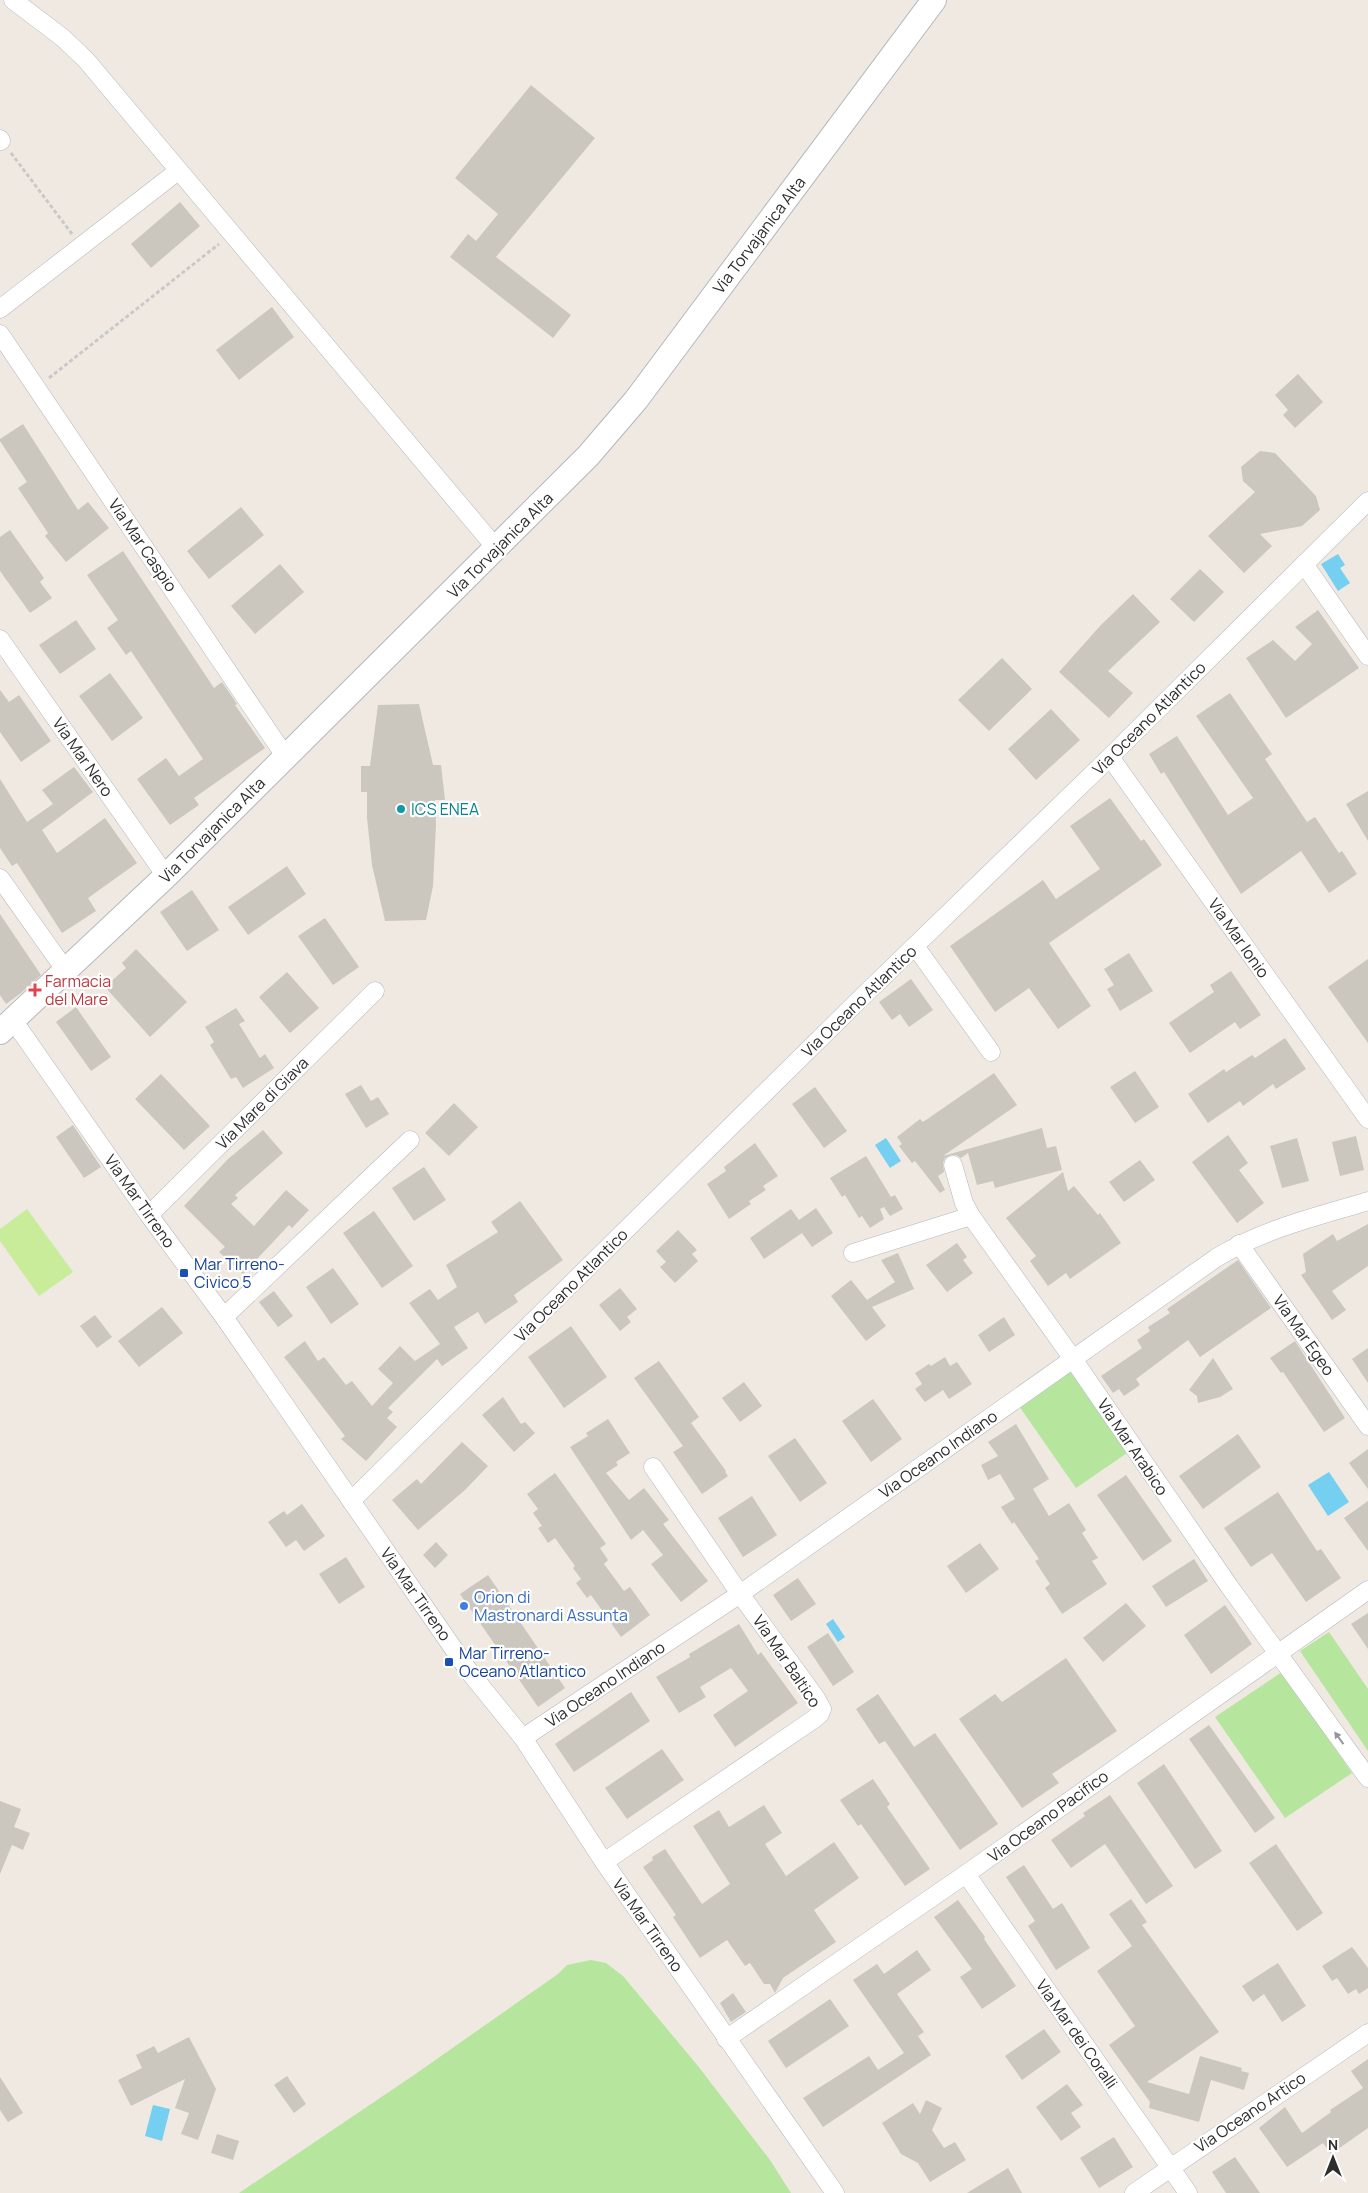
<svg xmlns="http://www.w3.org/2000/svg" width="1368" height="2193" viewBox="0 0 1368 2193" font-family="Manrope,sans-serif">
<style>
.green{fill:#b6e59e}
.pitch{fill:#c9ec9a}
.water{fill:#75cff0}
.building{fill:#cbc7bf}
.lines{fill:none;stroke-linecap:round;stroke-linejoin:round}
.street-casing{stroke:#b4b7c1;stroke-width:19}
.secondary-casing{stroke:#b4b7c1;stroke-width:26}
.path{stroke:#c9c9c9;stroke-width:3;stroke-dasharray:4 2.5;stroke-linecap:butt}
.street{stroke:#fff;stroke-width:18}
.secondary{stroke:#fff;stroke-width:24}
.oneway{fill:#969696}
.culture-dot{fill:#0f9aa8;stroke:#fff;stroke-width:2}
.health-dot{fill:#e0444e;stroke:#fff;stroke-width:2}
.transit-dot{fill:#1a4fb4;stroke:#fff;stroke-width:2}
.shop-dot{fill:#3f7fe0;stroke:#fff;stroke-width:2}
.labels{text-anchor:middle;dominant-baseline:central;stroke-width:4.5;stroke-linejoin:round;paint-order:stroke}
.street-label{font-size:16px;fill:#2e2e2e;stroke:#fff}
.culture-label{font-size:16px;fill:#0d838f;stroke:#fff;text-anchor:start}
.health-label{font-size:16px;fill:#be3a42;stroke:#fff;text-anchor:start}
.transit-label{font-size:16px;fill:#164399;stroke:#fff;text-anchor:start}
.shop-label{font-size:16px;fill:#366cbe;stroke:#fff;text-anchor:start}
</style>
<rect width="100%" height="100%" fill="#efe9e1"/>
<g class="green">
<path d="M1070,1371L1127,1453L1076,1488L1019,1406Z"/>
<path d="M1329,1632L1368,1689V1751L1300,1651Z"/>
<path d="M1282,1672L1352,1773L1285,1818L1215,1717Z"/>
<path d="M591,1960L606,1963L623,1976L698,2066L770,2160L791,2193H239L414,2075L558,1974L567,1965Z"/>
</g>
<path class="pitch" d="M27,1209L73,1272L39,1296L0,1241V1229Z"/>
<g class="water">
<path d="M1338,554L1345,565L1340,568L1350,583L1338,591L1321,564Z"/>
<path d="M886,1138L901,1161L890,1168L875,1145Z"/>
<path d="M1329,1472L1349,1502L1328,1516L1308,1485Z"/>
<path d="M833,1619L845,1637L838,1642L826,1624Z"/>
<path d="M153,2105L170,2109L162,2141L145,2136Z"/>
</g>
<g class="building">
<path d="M531,85L595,138L496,257L571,315L553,338L450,257L468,234L476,241L498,214L455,178Z"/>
<path d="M180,202L200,226L151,268L131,244Z"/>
<path d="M272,307L294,337L239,380L216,350Z"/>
<path d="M1298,374L1323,402L1295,428L1283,415L1288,410L1275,395Z"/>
<path d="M23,424L78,510L88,502L109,528L66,562L45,536L48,533L18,488L27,482L0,441V439Z"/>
<path d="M1260,451L1275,453L1316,496L1320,510L1302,526L1260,534L1272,546L1244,573L1208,536L1255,492L1243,481L1241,467Z"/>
<path d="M241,507L264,535L209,579L187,551Z"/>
<path d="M10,530L44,578L40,582L52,598L30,613L0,571V537Z"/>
<path d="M123,551L214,688L222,682L237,704L235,705L265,748L194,798L199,805L170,825L137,779L166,758L179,776L203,759L131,651L126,655L107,628L118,620L87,575Z"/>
<path d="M280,564L304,592L255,634L231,606Z"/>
<path d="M1200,569L1224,592L1194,622L1170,599Z"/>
<path d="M1133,594L1160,622L1108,671L1133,693L1109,718L1059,672L1100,626Z"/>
<path d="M1318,610L1359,668L1286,718L1246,658L1273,640L1295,661L1312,644L1295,627Z"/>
<path d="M76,620L96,649L60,674L39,645Z"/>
<path d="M1002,658L1032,689L989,731L958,700Z"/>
<path d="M110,673L143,718L112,741L79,696Z"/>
<path d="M0,690L9,702L19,695L51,741L21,762L0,732Z"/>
<path d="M1230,693L1272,754L1265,759L1307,822L1315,817L1339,853L1342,851L1357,874L1329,893L1301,851L1241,894L1164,772L1161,774L1149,754L1177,736L1228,815L1253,798L1196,716Z"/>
<path d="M419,704L433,765H441L445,800H435L436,824L433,886L426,920L385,921L372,865L367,818V792H361V766H370L378,705Z"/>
<path d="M1051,709L1080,740L1036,780L1008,749Z"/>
<path d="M74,767L93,792L42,830L57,853L105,818L137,863L88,898L96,911L62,933L17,863L12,866L0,848V779L27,822L53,804L42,790Z"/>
<path d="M1368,791V841L1346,804Z"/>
<path d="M1110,798L1141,841L1144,839L1162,865L1049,943L1091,1006L1058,1029L1029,988L995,1012L950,946L1043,880L1056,899L1100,869L1070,826Z"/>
<path d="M287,866L306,894L248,935L228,907Z"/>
<path d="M192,890L219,930L187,951L160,912Z"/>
<path d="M0,914L41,975L21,993L6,1004L0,995Z"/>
<path d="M325,918L359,967L333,985L298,936Z"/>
<path d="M136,949L187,1002L150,1037L105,987L126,968L122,963Z"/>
<path d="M1129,953L1153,991L1120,1011L1107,989L1114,985L1104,969Z"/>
<path d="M1368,959V1043L1328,987Z"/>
<path d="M1231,971L1261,1015L1240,1029L1235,1022L1190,1053L1169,1023L1214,992L1210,985Z"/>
<path d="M287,972L319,1008L290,1033L259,997Z"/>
<path d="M911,979L933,1010L909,1027L900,1014L892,1020L879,1002Z"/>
<path d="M76,1007L111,1057L91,1071L56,1022Z"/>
<path d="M236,1008L245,1021L239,1024L260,1058L265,1054L274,1068L243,1088L236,1077L231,1079L210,1045L214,1042L205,1027Z"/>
<path d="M1285,1038L1306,1069L1276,1089L1273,1084L1243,1106L1240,1101L1208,1123L1188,1094L1224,1069L1226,1072L1252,1055L1255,1058Z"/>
<path d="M1135,1071L1159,1107L1135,1123L1110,1087Z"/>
<path d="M994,1073L1017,1105L943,1156L1042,1128L1047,1148L1056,1146L1062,1170L995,1188L993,1181L977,1185L968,1153L961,1158L956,1155H951L945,1158L943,1163L944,1172L938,1176L945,1190L940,1193L915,1161L912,1163L899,1146L902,1144L897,1137L920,1119L923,1122Z"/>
<path d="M161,1074L210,1126L184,1150L135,1099Z"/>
<path d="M361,1085L371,1101L378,1097L389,1114L366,1128L345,1094Z"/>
<path d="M815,1087L847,1131L824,1148L792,1104Z"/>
<path d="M454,1103L478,1127L449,1156L425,1133Z"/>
<path d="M73,1125L101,1167L84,1178L56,1137Z"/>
<path d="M263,1130L283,1153L235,1195L238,1198L231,1204L254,1226L286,1190L309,1210L292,1228L289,1225L243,1274L219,1252L225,1247L184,1206L228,1159Z"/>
<path d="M1228,1135L1248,1163L1239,1170L1264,1203L1237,1223L1192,1162Z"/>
<path d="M1356,1136L1364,1170L1340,1176L1332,1142Z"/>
<path d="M1297,1138L1309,1181L1282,1188L1270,1146Z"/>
<path d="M755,1143L778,1176L763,1186L766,1190L749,1201L751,1204L729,1219L707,1184L726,1171L724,1167Z"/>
<path d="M866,1156L891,1197L895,1195L903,1209L890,1216L884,1207L880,1209L884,1219L870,1228L862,1216L859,1218L845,1195L842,1197L830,1178Z"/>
<path d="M1140,1160L1155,1180L1124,1202L1109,1182Z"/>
<path d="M424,1167L446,1200L414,1221L392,1188Z"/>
<path d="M1063,1172L1068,1191L1074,1186L1098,1215L1100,1213L1121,1243L1070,1279L1066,1273L1048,1286L1030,1261L1036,1256L1006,1218Z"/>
<path d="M520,1201L563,1260L514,1295L518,1302L485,1324L478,1312L454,1327L468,1348L442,1366L437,1359L388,1408L393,1412L387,1418L397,1427L366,1461L341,1439L345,1436L284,1357L305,1341L318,1361L324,1357L346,1385L352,1381L372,1406L393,1383L378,1369L400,1346L415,1361L440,1344L409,1303L430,1289L438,1300L457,1287L446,1265L498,1232L491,1222Z"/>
<path d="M816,1208L833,1233L812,1247L802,1233L764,1259L750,1238L791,1209L799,1220Z"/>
<path d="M374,1211L413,1266L382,1288L343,1233Z"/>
<path d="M1368,1224V1266L1332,1291L1346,1310L1332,1320L1301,1275L1306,1272L1303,1254L1333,1234L1337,1241Z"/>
<path d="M678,1230L697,1250L692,1254L698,1261L675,1283L660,1267L666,1262L656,1251Z"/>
<path d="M957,1243L967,1257L963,1260L973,1273L947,1292L926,1265Z"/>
<path d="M898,1253L914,1289L872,1307L886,1326L866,1341L831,1296L851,1280L867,1300L895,1282L881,1260Z"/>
<path d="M1238,1260L1271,1308L1200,1357L1188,1340L1136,1379L1140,1385L1124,1396L1119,1389L1113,1393L1101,1376L1142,1348L1137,1340L1150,1331L1148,1327L1170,1313L1167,1309Z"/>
<path d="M333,1268L359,1304L331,1324L306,1287Z"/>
<path d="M620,1288L637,1309L627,1317L631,1322L620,1331L599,1305Z"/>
<path d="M274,1291L293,1316L278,1327L259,1302Z"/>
<path d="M162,1307L183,1333L139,1367L118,1341Z"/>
<path d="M95,1315L112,1337L97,1348L80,1326Z"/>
<path d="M1004,1317L1015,1335L989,1352L978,1335Z"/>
<path d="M571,1326L607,1377L564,1408L528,1357Z"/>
<path d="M1295,1341L1345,1418L1324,1432L1283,1372L1281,1373L1270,1358Z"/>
<path d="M1368,1348V1383L1352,1359Z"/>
<path d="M945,1357L950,1366L957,1362L972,1384L949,1399L943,1390L925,1402L915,1389L922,1384L915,1373L929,1364L931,1366Z"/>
<path d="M1213,1358L1233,1389L1220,1397L1198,1403L1197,1396L1189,1390Z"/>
<path d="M659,1361L699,1417L691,1423L726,1471L725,1472L728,1476L702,1494L673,1452L683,1446L634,1378Z"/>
<path d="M744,1382L762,1406L740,1422L722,1398Z"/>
<path d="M503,1397L521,1424L525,1422L535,1433L514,1452L482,1415Z"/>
<path d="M873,1399L902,1439L871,1462L842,1421Z"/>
<path d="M608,1419L630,1453L616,1462L618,1465L606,1473L629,1500L644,1488L669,1520L663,1524L708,1581L681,1602L651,1564L663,1555L643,1530L631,1540L570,1447L588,1436L586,1433Z"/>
<path d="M1016,1424L1049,1479L1033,1489L1049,1516L1069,1503L1086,1530L1082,1533L1098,1558L1092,1561L1107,1584L1062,1614L1045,1588L1050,1584L1035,1561L1039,1559L1014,1522L1012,1524L1001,1507L1015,1499L1000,1474L988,1480L981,1465L998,1456L988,1442Z"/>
<path d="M1238,1434L1261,1467L1203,1509L1179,1476Z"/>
<path d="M795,1438L827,1483L800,1502L768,1456Z"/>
<path d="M462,1442L488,1466L465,1490L418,1530L392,1500L417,1479L421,1484Z"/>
<path d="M1368,1449V1489L1349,1463Z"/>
<path d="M555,1473L606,1544L600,1548L608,1560L604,1564L624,1591L630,1587L650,1615L621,1637L591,1595L587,1598L576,1583L581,1579L573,1568L575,1566L555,1538L548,1543L538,1528L542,1526L533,1513L538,1509L527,1494Z"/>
<path d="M1126,1475L1172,1541L1143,1561L1097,1495Z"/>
<path d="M1278,1492L1317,1551L1321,1549L1341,1578L1306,1602L1272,1553L1251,1567L1224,1528Z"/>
<path d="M752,1496L777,1535L743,1557L718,1518Z"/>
<path d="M1368,1501V1551L1344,1518Z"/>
<path d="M302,1504L325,1536L304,1551L296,1540L286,1547L268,1522L284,1511L287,1515Z"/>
<path d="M436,1542L448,1555L435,1568L423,1555Z"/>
<path d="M980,1543L999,1569L966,1593L947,1566Z"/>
<path d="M346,1557L365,1587L339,1604L319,1574Z"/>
<path d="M1194,1559L1208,1581L1166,1607L1152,1586Z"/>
<path d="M488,1575L565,1688L538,1707L460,1594Z"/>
<path d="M798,1578L816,1604L791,1621L773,1595Z"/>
<path d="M1126,1603L1146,1626L1103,1662L1083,1638Z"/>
<path d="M1225,1605L1252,1644L1211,1674L1184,1635Z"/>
<path d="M1368,1613V1649L1351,1624Z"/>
<path d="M739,1624L758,1655L761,1652L798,1703L735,1747L713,1715L748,1691L731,1668L700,1687L706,1697L679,1713L656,1677L690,1657L689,1654Z"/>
<path d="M828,1633L854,1672L833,1686L807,1647Z"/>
<path d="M1066,1658L1117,1731L1052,1774L1059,1783L1022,1808L959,1719L995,1694L1002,1702Z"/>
<path d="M631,1692L650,1721L574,1772L555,1744Z"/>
<path d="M878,1694L914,1747L935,1733L998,1824L960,1850L885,1741L879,1744L856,1709Z"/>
<path d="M1209,1725L1275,1818L1255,1833L1189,1739Z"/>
<path d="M662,1749L684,1780L627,1819L605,1788Z"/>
<path d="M1164,1764L1222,1851L1195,1869L1137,1783Z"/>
<path d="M873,1779L890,1804L887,1807L930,1869L905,1886L861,1824L858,1826L840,1800Z"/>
<path d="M1110,1795L1173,1886L1146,1904L1105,1844L1071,1868L1051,1840L1085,1816L1083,1813Z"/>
<path d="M0,1801L21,1809L14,1827L30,1833L23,1850L12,1845L0,1874Z"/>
<path d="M764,1805L782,1833L765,1844L786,1876L834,1842L859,1878L814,1910L836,1942L783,1978L775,1993L770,1984H764L750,1963L745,1966L727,1940L700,1958L673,1917L676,1915L643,1867L653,1860L652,1857L665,1849L702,1904L730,1884L693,1826L719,1810L729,1827Z"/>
<path d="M1276,1844L1323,1913L1297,1931L1249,1863Z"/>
<path d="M1024,1865L1053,1909L1062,1903L1090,1948L1056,1970L1028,1926L1035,1921L1006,1877Z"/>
<path d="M1131,1899L1147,1922L1142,1925L1219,2032L1147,2082L1189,2094L1200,2056L1242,2068L1241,2071L1249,2073L1244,2090L1211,2080L1199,2122L1149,2108L1150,2102L1109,2045L1135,2026L1097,1971L1132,1946L1109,1914Z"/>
<path d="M958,1900L985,1937L984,1939L1016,1986L982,2009L960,1977L972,1969L934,1917Z"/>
<path d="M1352,1947L1368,1968V1988L1359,1994L1356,1989L1348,1994L1337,1978L1332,1981L1322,1966Z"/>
<path d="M917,1950L931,1970L897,1994L924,2032L918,2036L931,2055L823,2127L803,2098L869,2056L878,2070L904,2053L853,1980L877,1964L884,1974Z"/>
<path d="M1278,1963L1306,2006L1282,2022L1264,1994L1253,2002L1242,1986Z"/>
<path d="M733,1993L746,2012L731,2022L720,2003Z"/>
<path d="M830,1999L849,2026L786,2068L768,2041Z"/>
<path d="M1044,2029L1061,2052L1022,2080L1005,2056Z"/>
<path d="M189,2037L216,2089L198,2140L181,2134L189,2113L175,2108L185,2079L131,2106L118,2080L142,2068L136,2055L154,2046L158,2053Z"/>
<path d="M1368,2059V2128L1331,2154L1323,2143L1287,2167L1259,2128L1285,2107L1302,2133L1331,2112L1330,2110L1363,2088L1351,2071Z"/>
<path d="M287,2076L306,2104L294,2113L274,2085Z"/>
<path d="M0,2077L23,2113L8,2122L0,2110Z"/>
<path d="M1067,2084L1083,2105L1071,2113L1081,2127L1061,2141L1036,2107Z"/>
<path d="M926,2100L942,2108L932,2130L944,2148L955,2142L966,2160L930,2182L918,2163L901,2154L882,2123L913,2103L920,2114Z"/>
<path d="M217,2134L239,2141L233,2160L211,2153Z"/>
<path d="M1114,2137L1133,2167L1099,2188L1080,2158Z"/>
<path d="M1235,2157L1260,2193H1226L1212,2172Z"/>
<path d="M1008,2168L1022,2193H967Z"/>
</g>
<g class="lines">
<defs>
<g id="street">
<path d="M13,0L63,38L86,60L496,548"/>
<path d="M0,139L1,141"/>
<path d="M0,309L178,171"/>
<path d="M0,334L285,756"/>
<path d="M1304,564L1368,656"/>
<path d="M0,639L166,876"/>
<path d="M1110,757L1368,1119"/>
<path d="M0,878L66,971"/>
<path d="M915,946L991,1052"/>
<path d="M13,1020L149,1215L224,1317L471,1674L523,1738L604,1862L835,2193"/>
<path d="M953,1165L964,1203L971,1216"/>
<path d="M149,1215L375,991"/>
<path d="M1239,1244L1368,1426"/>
<path d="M853,1253L971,1216L1073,1359L1229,1586L1368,1778"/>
<path d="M224,1317L410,1140"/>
<path d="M351,1501L858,1001L1110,757L1368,501"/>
<path d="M523,1738L740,1594L1216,1258C1263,1229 1316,1217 1368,1201"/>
<path d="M604,1862L814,1719L820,1714L822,1709L816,1698L740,1594L653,1467"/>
<path d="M966,1874L1188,2193"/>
<path d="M726,2039L966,1874L1368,1590"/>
<path d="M1134,2193L1368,2033"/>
</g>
<path id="secondary" d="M0,1032L166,876L588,456L636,400L934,0"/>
</defs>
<use href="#street" class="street-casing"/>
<use href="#secondary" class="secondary-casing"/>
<g class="path">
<path d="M11,153L72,234"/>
<path d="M49,378L219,244"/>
</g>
<use href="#street" class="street"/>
<use href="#secondary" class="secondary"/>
</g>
<defs><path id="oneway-solid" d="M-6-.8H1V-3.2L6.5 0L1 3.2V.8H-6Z" transform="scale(1.25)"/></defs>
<use class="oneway" href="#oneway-solid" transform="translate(1339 1738) rotate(-126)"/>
<circle class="culture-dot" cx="401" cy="809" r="5"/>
<path class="health-dot" d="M32.5 982.5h5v5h5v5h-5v5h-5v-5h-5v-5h5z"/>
<g class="transit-dot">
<rect x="179" y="1268" width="10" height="10" rx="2.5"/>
<rect x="444" y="1657" width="10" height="10" rx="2.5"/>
</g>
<circle class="shop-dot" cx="464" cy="1606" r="5"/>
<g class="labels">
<g class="street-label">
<text transform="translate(759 235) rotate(-53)">Via Torvajanica Alta</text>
<text transform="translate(143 545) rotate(56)">Via Mar Caspio</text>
<text transform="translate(500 545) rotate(-45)">Via Torvajanica Alta</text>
<text transform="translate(1149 718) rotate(-45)">Via Oceano Atlantico</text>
<text transform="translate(83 757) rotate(55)">Via Mar Nero</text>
<text transform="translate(212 830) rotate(-45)">Via Torvajanica Alta</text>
<text transform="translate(1239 938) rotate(55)">Via Mar Ionio</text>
<text transform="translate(859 1001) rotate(-44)">Via Oceano Atlantico</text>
<text transform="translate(262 1103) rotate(-45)">Via Mare di Giava</text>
<text transform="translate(140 1201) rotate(55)">Via Mar Tirreno</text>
<text transform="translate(571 1285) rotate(-45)">Via Oceano Atlantico</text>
<text transform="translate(1304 1335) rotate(55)">Via Mar Egeo</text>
<text transform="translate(1133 1447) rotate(56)">Via Mar Arabico</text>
<text transform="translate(938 1454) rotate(-35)">Via Oceano Indiano</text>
<text transform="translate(416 1594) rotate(55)">Via Mar Tirreno</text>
<text transform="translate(787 1661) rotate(56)">Via Mar Baltico</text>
<text transform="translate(605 1684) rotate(-34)">Via Oceano Indiano</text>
<text transform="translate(1048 1816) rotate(-36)">Via Oceano Pacifico</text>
<text transform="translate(648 1925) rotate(55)">Via Mar Tirreno</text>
<text transform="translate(1077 2034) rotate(55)">Via Mar dei Coralli</text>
<text transform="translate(1250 2112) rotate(-34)">Via Oceano Artico</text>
</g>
<g class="culture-label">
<text x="411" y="809">ICS ENEA</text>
</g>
<g class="health-label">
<text x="45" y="981">Farmacia<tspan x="45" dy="18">del Mare</tspan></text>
</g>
<g class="transit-label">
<text x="194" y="1264">Mar Tirreno-<tspan x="194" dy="18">Civico 5</tspan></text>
<text x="459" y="1653">Mar Tirreno-<tspan x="459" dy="18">Oceano Atlantico</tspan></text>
</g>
<g class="shop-label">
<text x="474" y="1597">Orion di<tspan x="474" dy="18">Mastronardi Assunta</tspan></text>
</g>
</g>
<g transform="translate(1333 2158)" stroke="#ffffff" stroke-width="4" paint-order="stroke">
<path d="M0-4L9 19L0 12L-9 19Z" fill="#2e2e2e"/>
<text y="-8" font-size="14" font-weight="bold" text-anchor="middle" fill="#2e2e2e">N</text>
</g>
</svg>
